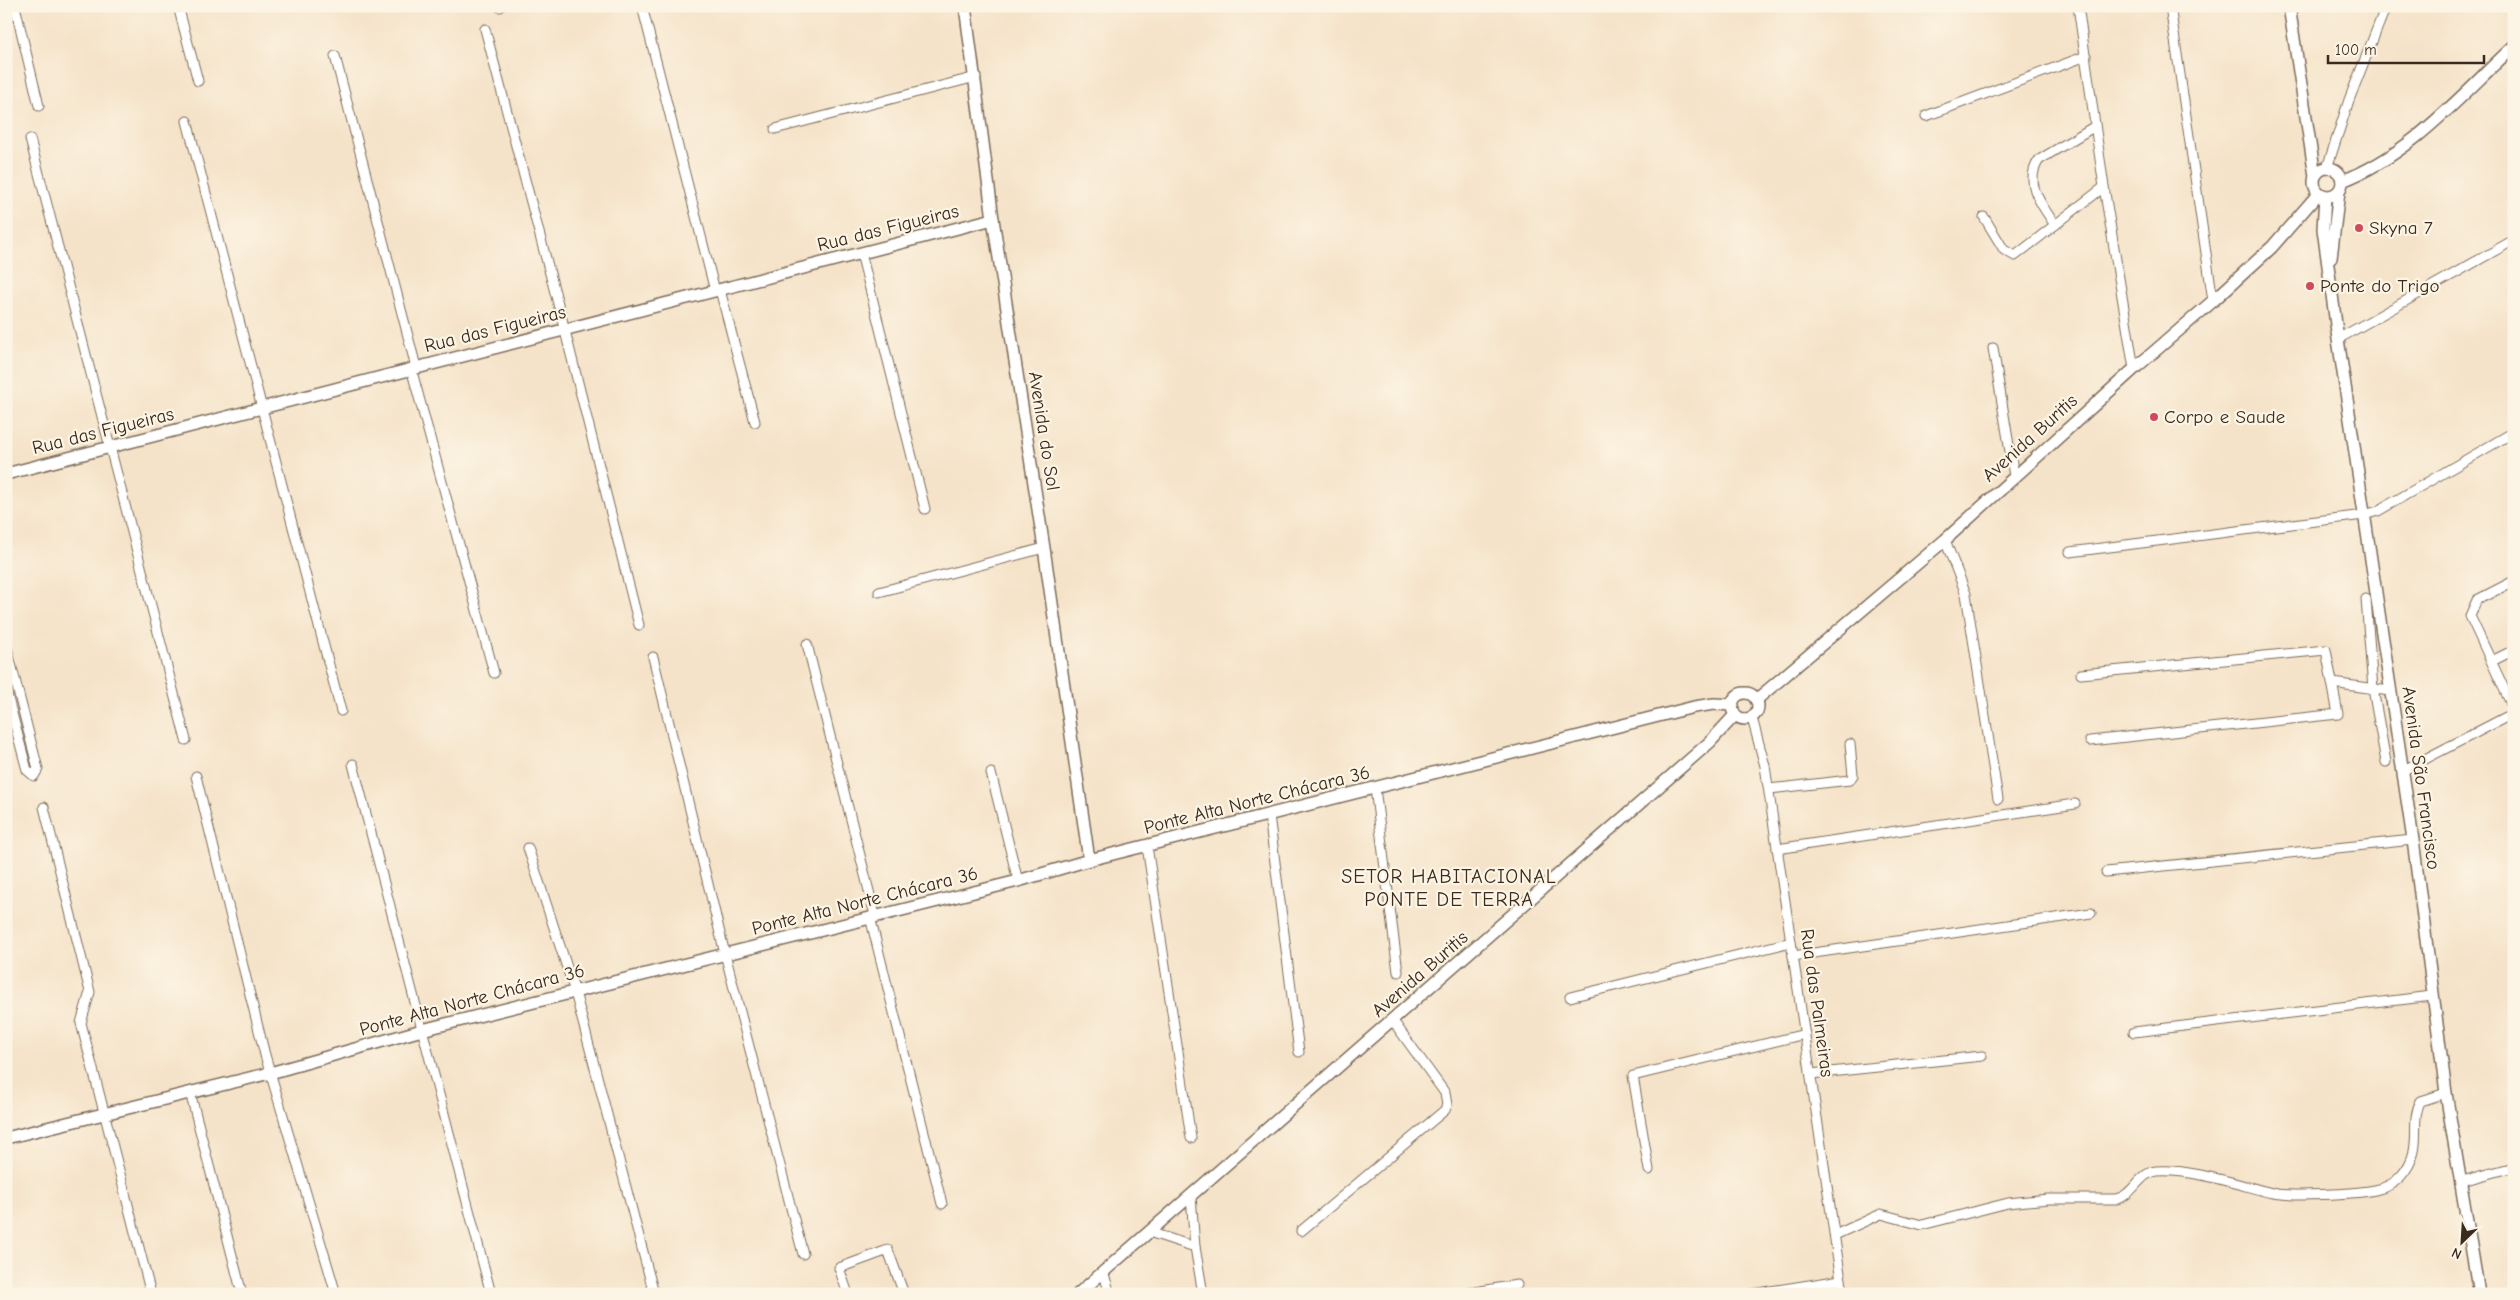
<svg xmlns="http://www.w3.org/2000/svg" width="2520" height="1300" viewBox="0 0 2520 1300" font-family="'Comic Neue',sans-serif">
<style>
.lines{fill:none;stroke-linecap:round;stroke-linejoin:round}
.street-casing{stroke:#7c6b5a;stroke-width:11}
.secondary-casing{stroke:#7c6b5a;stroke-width:14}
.street{stroke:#fff;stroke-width:9}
.secondary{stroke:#fff;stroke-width:11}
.poi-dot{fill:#d1495b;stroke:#fcf5e5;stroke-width:2}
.labels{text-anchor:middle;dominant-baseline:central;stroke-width:4.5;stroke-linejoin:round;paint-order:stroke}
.street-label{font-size:19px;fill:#3b2a1e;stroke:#fcf5e5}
.poi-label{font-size:19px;fill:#3b2a1e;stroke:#fcf5e5;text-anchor:start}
.neighbourhood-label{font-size:20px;letter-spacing:1px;fill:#3b2a1e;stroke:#fcf5e5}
</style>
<rect width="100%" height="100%" fill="#fcf5e5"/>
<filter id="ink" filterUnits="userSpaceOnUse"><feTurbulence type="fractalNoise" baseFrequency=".02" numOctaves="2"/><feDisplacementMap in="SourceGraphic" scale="10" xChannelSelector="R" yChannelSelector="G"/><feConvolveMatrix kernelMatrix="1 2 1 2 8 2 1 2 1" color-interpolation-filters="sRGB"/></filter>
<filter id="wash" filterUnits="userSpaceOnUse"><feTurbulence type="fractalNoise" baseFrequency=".0096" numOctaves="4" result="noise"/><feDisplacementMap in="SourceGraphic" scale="20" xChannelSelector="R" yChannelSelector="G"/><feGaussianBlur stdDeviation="1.12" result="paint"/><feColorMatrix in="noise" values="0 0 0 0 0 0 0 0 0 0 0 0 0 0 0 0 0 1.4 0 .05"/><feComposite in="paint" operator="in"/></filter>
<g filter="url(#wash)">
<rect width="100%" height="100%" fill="#f5e3c9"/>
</g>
<g filter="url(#ink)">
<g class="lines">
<defs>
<g id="street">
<path d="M15,6L39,106"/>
<path d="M178,6L198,81"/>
<path d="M500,6V7"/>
<path d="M642,6L715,291"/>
<path d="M2078,6L2104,187L2134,369"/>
<path d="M2170,6L2213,301"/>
<path d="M485,29L561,315L639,625"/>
<path d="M335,56L416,367"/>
<path d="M1926,116L2086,56"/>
<path d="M187,121L341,711"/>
<path d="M775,129L976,77"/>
<path d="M30,139L186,740"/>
<path d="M2327,168L2349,100L2386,6"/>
<path d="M1984,217L2004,250L2015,256L2104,187"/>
<path d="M2055,225C2042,205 2023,183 2039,160L2095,126"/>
<path d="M861,253L925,509"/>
<path d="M720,290L755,422"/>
<path d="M2338,339L2514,240"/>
<path d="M1993,348L2014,476"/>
<path d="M411,368L494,673"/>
<path d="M1945,540L1966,594L1998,799"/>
<path d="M2070,552L2364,515L2378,511L2514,432"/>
<path d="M2514,581L2477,600L2470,616L2514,710"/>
<path d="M879,592L1044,548"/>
<path d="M2366,599L2373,689L2386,762"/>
<path d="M6,644L38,769L34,776L27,770L6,691"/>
<path d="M807,644L875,915"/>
<path d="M653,657L725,954L803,1254"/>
<path d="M2492,661L2514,650"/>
<path d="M2081,674L2326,650L2338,714L2090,741"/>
<path d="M2332,683L2390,691"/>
<path d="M1752,718L1765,766L1843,1294"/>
<path d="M353,764L491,1294"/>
<path d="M2402,771L2514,713"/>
<path d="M991,773L1018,881"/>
<path d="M196,776L265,1055L336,1294"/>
<path d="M1375,788L1398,972"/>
<path d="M1769,789L1850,780L1853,775L1850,744"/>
<path d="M44,807L90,992L81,1023L151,1294"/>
<path d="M1269,815L1299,1052"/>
<path d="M1147,846L1191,1138"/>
<path d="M528,848L575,992L654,1294"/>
<path d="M1777,849L2075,804"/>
<path d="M2106,872L2413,840"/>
<path d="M870,917L942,1204"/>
<path d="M1793,956L2091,913"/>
<path d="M1570,997L1791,942"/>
<path d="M2134,1032L2432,996"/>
<path d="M1811,1074L1982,1056"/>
<path d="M190,1092L242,1294"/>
<path d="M1649,1170L1633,1076L1805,1034"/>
<path d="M2462,1181L2514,1167"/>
<path d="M1191,1196L1195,1247L1203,1294"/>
<path d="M1301,1231L1445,1110L1447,1105L1445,1093L1393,1021"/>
<path d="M1149,1232L1195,1247"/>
<path d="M1835,1235L1881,1214L1922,1225L2008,1203L2048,1199H2116C2133,1196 2139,1173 2156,1171C2190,1168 2239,1185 2272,1193C2290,1197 2355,1194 2375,1190C2385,1188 2394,1184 2401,1176C2426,1148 2408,1124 2421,1101L2446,1093"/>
<path d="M1103,1271L1110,1294"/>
<path d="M848,1294L839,1268L888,1250L904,1294"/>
<path d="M1463,1294L1517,1285"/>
<path d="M1751,1294L1841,1280"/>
</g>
<g id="secondary">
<path d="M965,6L993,219L1044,548L1089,860"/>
<path d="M2289,6L2315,176"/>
<circle cx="2328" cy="182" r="14"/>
<path d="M2342,181C2411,155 2461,95 2514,46"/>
<path d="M2325,196L2323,229L2338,339L2413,840L2446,1093L2479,1294"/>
<path d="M2331,258L2339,191"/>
<path d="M6,474L993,219"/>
<circle cx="1745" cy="706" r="13"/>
<path d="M1756,700L1945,540L2134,369L2213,301L2272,247L2319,193"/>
<path d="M6,1138L270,1073L422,1030L1018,881L1089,860L1694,707L1714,704L1733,705"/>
<path d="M1078,1294L1710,742L1735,715"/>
</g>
</defs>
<use href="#street" class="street-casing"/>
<use href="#secondary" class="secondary-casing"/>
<use href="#street" class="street"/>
<use href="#secondary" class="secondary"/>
</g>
</g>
<g class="poi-dot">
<circle cx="2359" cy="228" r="5"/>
<circle cx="2310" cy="286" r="5"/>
<circle cx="2154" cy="417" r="5"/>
</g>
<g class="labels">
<g class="street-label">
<text transform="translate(888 228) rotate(-14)">Rua das Figueiras</text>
<text transform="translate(495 329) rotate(-14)">Rua das Figueiras</text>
<text transform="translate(103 431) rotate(-14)">Rua das Figueiras</text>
<text transform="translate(1044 431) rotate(81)">Avenida do Sol</text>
<text transform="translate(2030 438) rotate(-42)">Avenida Buritis</text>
<text transform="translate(2421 778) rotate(82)">Avenida São Francisco</text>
<text transform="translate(1257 800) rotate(-14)">Ponte Alta Norte Chácara 36</text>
<text transform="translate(865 901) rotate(-14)">Ponte Alta Norte Chácara 36</text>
<text transform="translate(1420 974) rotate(-41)">Avenida Buritis</text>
<text transform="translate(472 1000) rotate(-15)">Ponte Alta Norte Chácara 36</text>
<text transform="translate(1817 1003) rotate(82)">Rua das Palmeiras</text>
</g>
<g class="poi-label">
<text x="2369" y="228">Skyna 7</text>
<text x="2320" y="286">Ponte do Trigo</text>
<text x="2164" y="417">Corpo e Saude</text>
</g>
<g class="neighbourhood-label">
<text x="1449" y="876">SETOR HABITACIONAL<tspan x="1449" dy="23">PONTE DE TERRA</tspan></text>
</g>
</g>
<rect width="2520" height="1300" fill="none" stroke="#fcf5e5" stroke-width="25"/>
<g transform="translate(2462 1242) rotate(205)" stroke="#fcf5e5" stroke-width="4" paint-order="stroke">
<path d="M0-4L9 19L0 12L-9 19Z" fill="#3b2a1e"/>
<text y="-8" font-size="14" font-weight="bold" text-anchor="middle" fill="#3b2a1e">N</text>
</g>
<path d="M2328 55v8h156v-8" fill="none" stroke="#3b2a1e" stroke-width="2.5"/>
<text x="2335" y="55" font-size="15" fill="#3b2a1e" stroke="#fcf5e5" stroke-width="4" paint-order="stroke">100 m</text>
</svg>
